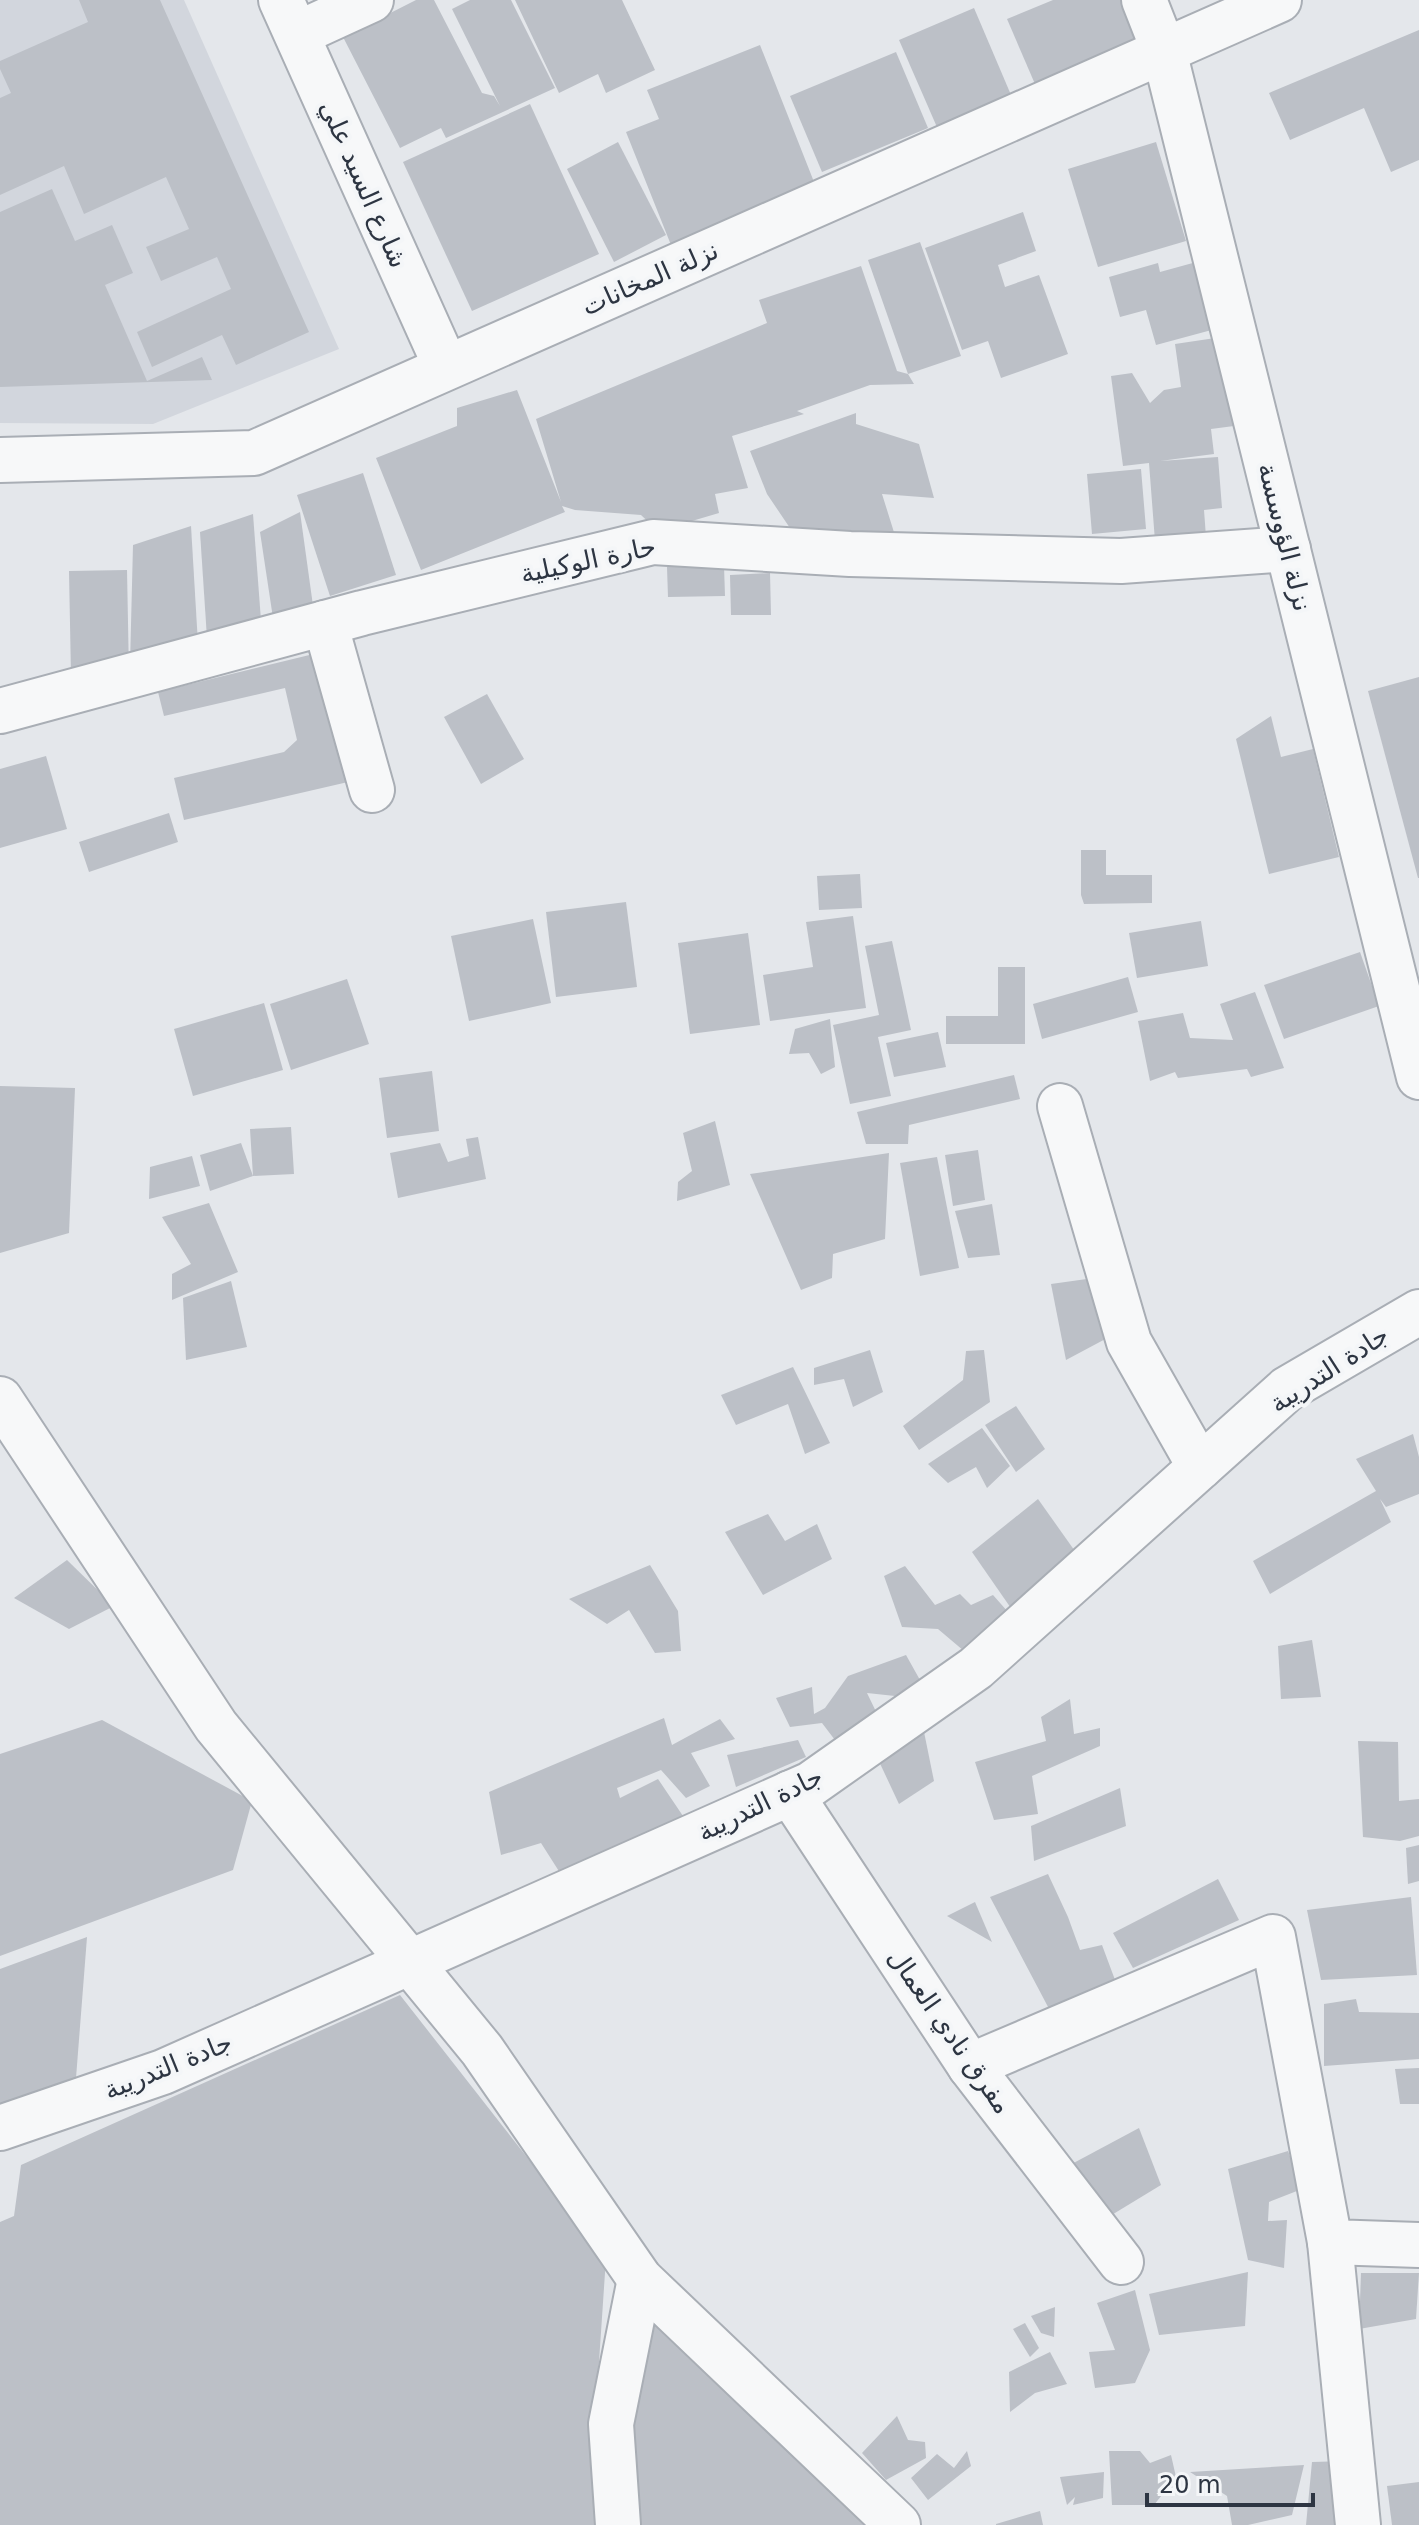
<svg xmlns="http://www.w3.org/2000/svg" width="1419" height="2525" viewBox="0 0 1419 2525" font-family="'DejaVu Sans',Cairo,sans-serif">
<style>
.built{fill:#d2d6dd}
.building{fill:#bcc0c7}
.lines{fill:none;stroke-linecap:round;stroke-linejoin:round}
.minor-casing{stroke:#a9aeb5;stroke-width:48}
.minor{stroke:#f7f8f9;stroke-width:44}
.labels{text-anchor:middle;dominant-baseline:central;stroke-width:8;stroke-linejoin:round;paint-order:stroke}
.street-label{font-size:26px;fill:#2d3542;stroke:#f4f6f8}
</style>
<rect width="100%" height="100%" fill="#e4e7eb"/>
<path class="built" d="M0,0H184L339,349L153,424L0,423Z"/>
<g class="building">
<path d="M79,0H160L309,332L236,365L222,335L152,367L137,332L231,289L217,257L161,281L146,247L189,229L166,177L84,214L64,166L0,195V98L11,93L0,69V61L88,22Z"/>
<path d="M416,0H434L482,93L494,96L500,106L452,9L470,0H511L555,88L446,138L441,128L400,148L343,37Z"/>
<path d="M515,0H622L655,70L606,93L598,74L559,93Z"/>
<path d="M1053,0H1133L1151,43L1038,91L1007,19Z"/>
<path d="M974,8L1014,102L940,134L899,40Z"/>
<path d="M1419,30V160L1391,172L1364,108L1290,140L1269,93Z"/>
<path d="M760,45L816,187L671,245L626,132L659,119L647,90Z"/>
<path d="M896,52L928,128L822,172L790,96Z"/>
<path d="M530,104L599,254L472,311L403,162Z"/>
<path d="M618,142L666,235L614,262L567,169Z"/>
<path d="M1156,142L1186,241L1098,267L1068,169Z"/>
<path d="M52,189L75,241L112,225L133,273L105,285L147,381L202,357L212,380L0,387V212Z"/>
<path d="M1023,212L1036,251L998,265L1005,287L1039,275L1068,354L1001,378L988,341L962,350L925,248Z"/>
<path d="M920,242L961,356L908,374L868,260Z"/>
<path d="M1200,261L1219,328L1156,345L1146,310L1120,317L1109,277L1158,263L1160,272Z"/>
<path d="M861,266L897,371L908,374L914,384L870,385L797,411L804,414L732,436L748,488L715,494L719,513L658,531L641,515L575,510L562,506L565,512L421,570L376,458L457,426V408L517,390L561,502L536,419L767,323L759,300Z"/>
<path d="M1222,337L1234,426L1211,429L1214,454L1160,461L1218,457L1222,508L1204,510L1206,537L1155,541L1149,463L1123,466L1111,376L1132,373L1150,403L1164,390L1181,387L1175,344Z"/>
<path d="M856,413V424L919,444L934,498L882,494L898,545L794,534L767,494L750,451Z"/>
<path d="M1141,469L1146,529L1092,534L1087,474Z"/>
<path d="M363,473L396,575L330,596L297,495Z"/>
<path d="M300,512L314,613L273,618L260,532Z"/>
<path d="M253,514L262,634L207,638L200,532Z"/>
<path d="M191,526L198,644L130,665L133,545Z"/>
<path d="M724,566L725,596L668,597L667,567Z"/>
<path d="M127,570L129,675L71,676L69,571Z"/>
<path d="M770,573L771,615H731L730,575Z"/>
<path d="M330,650L361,779L184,820L174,778L284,752L297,740L285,688L164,716L158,692Z"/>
<path d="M1419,677V878H1418L1368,691Z"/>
<path d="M487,694L524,759L481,784L444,717Z"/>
<path d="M1271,716L1281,757L1313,749L1339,857L1269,874L1236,739Z"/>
<path d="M46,756L67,829L0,848V769Z"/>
<path d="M169,813L178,842L89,872L79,842Z"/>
<path d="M1081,850H1106V875H1152V903L1084,904L1081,895Z"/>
<path d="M860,874L862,908L819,910L817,876Z"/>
<path d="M626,902L637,987L556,997L546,912Z"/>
<path d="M853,916L866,1008L770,1021L763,975L813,967L806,922Z"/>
<path d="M533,919L551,1003L469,1021L451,936Z"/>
<path d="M1201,921L1208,966L1137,978L1129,933Z"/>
<path d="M748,933L760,1025L690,1034L678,943Z"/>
<path d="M892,941L911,1030L878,1037L891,1096L850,1104L833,1025L879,1015L865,946Z"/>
<path d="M1360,952L1379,1006L1284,1039L1264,985Z"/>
<path d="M998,967H1025V1044H946V1016H998Z"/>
<path d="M1128,977L1138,1012L1042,1039L1033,1004Z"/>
<path d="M347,979L369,1044L291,1070L270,1004Z"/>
<path d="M1255,992L1284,1068L1251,1077L1247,1069L1178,1078L1175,1072L1150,1081L1138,1021L1183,1013L1190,1038L1233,1040L1220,1004Z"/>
<path d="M264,1003L283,1070L193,1096L174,1029Z"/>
<path d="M830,1019L835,1067L821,1074L809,1053L789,1054L795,1029Z"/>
<path d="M938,1032L946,1067L894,1077L886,1043Z"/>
<path d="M432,1071L439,1131L387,1138L379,1078Z"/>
<path d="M1014,1075L1020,1099L909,1125L908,1144H866L857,1112Z"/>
<path d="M0,1086L75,1088L69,1233L0,1253Z"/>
<path d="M715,1121L730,1185L677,1201L678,1182L692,1171L683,1133Z"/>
<path d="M291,1127L294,1174L253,1176L250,1129Z"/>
<path d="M478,1137L486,1179L398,1198L390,1153L440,1143L448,1162L469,1156L466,1139Z"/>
<path d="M241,1143L253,1176L210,1191L200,1155Z"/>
<path d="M978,1150L985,1200L953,1206L945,1155Z"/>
<path d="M889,1153L885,1239L833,1254L832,1278L801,1290L750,1174Z"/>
<path d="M192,1156L200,1186L149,1199L150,1167Z"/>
<path d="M937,1157L959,1268L920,1276L900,1163Z"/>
<path d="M209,1203L238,1272L172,1300V1274L191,1264L162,1217Z"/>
<path d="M992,1204L1000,1255L968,1258L955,1211Z"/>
<path d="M1101,1277L1111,1336L1066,1360L1051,1284Z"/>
<path d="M231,1281L247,1347L186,1360L183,1298Z"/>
<path d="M870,1350L883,1392L853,1407L844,1379L814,1385V1368Z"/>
<path d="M984,1350L990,1402L919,1450L903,1426L963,1380L966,1351Z"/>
<path d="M793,1367L830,1443L805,1454L788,1404L736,1425L721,1395Z"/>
<path d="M1016,1406L1045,1449L1016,1472L985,1425Z"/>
<path d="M982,1428L1010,1466L987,1488L976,1467L948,1483L928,1464Z"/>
<path d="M1413,1434L1419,1457V1494L1386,1507L1380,1499L1391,1522L1270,1594L1253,1561L1376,1491L1356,1459Z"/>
<path d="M1038,1499L1077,1554L1015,1614L972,1552Z"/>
<path d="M768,1514L785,1541L817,1524L832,1559L763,1595L725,1532Z"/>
<path d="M67,1560L114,1606L69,1629L14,1598Z"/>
<path d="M650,1565L678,1611L681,1651L655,1653L629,1610L607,1624L569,1599Z"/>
<path d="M905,1566L935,1605L960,1594L971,1605L993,1595L1016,1621L964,1651L938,1629L902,1627L884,1576Z"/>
<path d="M1312,1640L1321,1697L1281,1699L1278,1646Z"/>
<path d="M906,1655L920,1680L895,1696L867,1693L882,1724L838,1744L822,1723L790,1727L776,1698L812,1687L814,1714L825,1708L848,1676Z"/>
<path d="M1070,1699L1074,1734L1100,1728V1746L1032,1776L1038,1814L994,1820L975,1762L1046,1741L1041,1717Z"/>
<path d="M664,1718L672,1745L720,1719L735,1739L691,1753L710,1786L686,1798L661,1770L617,1788L620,1798L658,1779L683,1816L562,1876L541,1843L501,1855L489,1792Z"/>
<path d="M102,1720L252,1801L233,1870L0,1956V1754Z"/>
<path d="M923,1727L934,1781L899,1804L876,1755Z"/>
<path d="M798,1740L806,1757L736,1787L727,1755Z"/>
<path d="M1358,1741L1398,1742L1399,1801L1419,1799V1836L1400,1841L1363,1837Z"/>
<path d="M1120,1788L1126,1826L1034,1861L1031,1826Z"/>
<path d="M1419,1845V1881L1408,1884L1406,1848Z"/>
<path d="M1048,1874L1068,1917L1080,1950L1102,1945L1121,1996L1056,2022L990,1897Z"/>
<path d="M1218,1879L1239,1920L1133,1968L1113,1933Z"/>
<path d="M1411,1897L1417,1975L1321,1980L1307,1910Z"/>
<path d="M975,1902L992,1942L947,1916Z"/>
<path d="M87,1937L76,2078L0,2112V1969Z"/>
<path d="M400,1995L606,2258L593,2451L598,2525H0V2222L14,2216L21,2165Z"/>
<path d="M1356,1999L1359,2012L1419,2013V2059L1324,2066V2004Z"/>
<path d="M1419,2068V2104H1400L1395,2069Z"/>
<path d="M1139,2128L1161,2185L1110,2216L1068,2166Z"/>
<path d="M1288,2151L1302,2189L1269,2202L1268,2221L1287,2220L1284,2268L1248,2260L1228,2169Z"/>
<path d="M1248,2272L1245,2326L1159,2335L1149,2294Z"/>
<path d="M1361,2273H1419L1416,2319L1359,2329Z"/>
<path d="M1135,2290L1150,2350L1135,2383L1095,2388L1089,2352L1115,2350L1097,2303Z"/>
<path d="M1055,2307L1054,2337L1041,2333L1031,2316Z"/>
<path d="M662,2317L877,2525H635L629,2446L644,2323Z"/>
<path d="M1025,2323L1039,2348L1030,2357L1013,2329Z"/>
<path d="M1050,2352L1067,2384L1035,2393L1010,2412L1009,2372Z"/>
<path d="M897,2416L908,2440L925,2442L926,2458L886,2480L862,2453Z"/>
<path d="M967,2451L971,2466L928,2500L911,2478L937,2454L954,2468Z"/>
<path d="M1109,2451H1140L1150,2463L1171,2455L1176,2477L1154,2505H1112Z"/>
<path d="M1347,2461L1346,2525H1306L1312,2462Z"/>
<path d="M1304,2465L1292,2515L1248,2525H1232L1227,2496L1190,2472Z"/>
<path d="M1104,2472L1103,2498L1073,2505L1075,2497L1067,2505L1060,2477Z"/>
<path d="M1419,2482V2525H1392L1387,2486Z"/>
<path d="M1040,2511L1043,2525H996V2524Z"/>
</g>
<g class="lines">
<defs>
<g id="minor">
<path d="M281,0L446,367"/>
<path d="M1144,0L1164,51L1419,1077"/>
<path d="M297,34L371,0"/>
<path d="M0,460L254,453L1279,0"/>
<path d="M325,623L372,790"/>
<path d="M0,711L362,613L653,542L850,554L1121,561L1288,549"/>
<path d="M1060,1106L1129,1342L1200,1467"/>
<path d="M0,1399L216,1726L482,2050L640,2279L898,2525"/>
<path d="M790,1793L970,2066L1121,2262"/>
<path d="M970,2066L1273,1937L1330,2242L1419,2245"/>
<path d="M0,2128L163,2072L811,1784L976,1668L1287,1389L1419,1312"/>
<path d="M1330,2242L1358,2525"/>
<path d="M618,2525L611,2424L640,2279"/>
</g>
</defs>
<use href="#minor" class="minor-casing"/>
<use href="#minor" class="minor"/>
</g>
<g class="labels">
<g class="street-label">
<text transform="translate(364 184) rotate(66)">شارع السيد علي</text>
<text transform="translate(650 278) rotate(-24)">نزلة المخانات</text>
<text transform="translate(1285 537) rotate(76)">نزلة الؤوسسة</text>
<text transform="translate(588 560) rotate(-12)">حارة الوكيلية</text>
<text transform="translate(1329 1369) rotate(-33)">جادة التدريبة</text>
<text transform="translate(760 1804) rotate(-26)">جادة التدريبة</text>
<text transform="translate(950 2031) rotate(55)">مفرق نادي العمال</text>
<text transform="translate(168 2066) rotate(-22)">جادة التدريبة</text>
</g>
</g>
<path d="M1147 2493v12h166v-12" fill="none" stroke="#2d3542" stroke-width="4"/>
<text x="1159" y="2493" font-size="24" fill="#2d3542" stroke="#f4f6f8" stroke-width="6" paint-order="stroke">20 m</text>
</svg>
